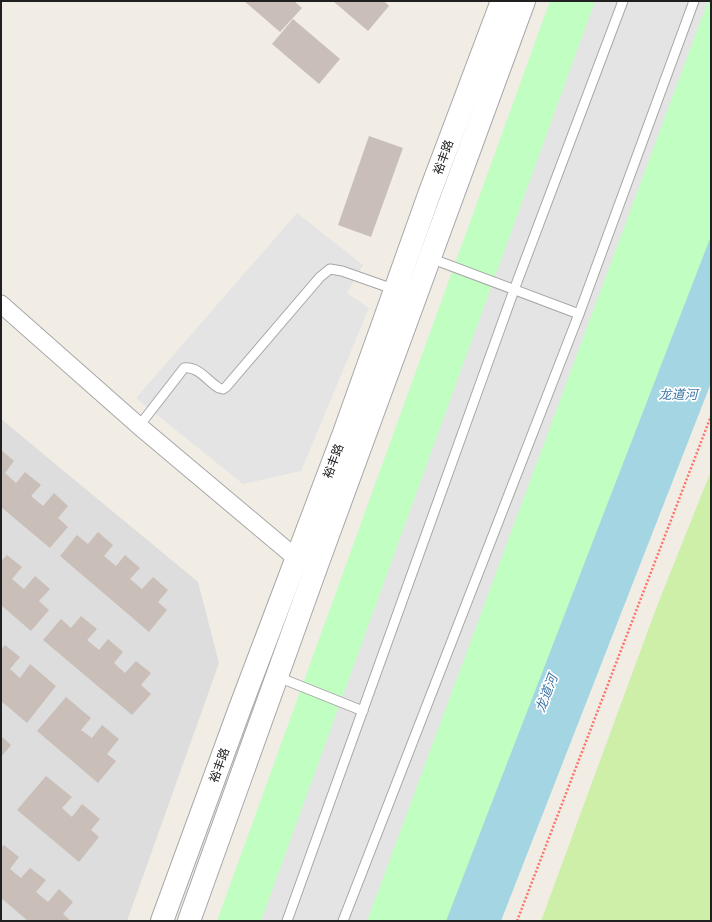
<svg xmlns="http://www.w3.org/2000/svg" width="712" height="922" viewBox="0 0 712 922" font-family="Quicksand,'Noto Sans SC',sans-serif">
<style>
.residential{fill:#dedddd}
.grass{fill:#cdefa8}
.park{fill:#c0fec2}
.parking{fill:#e4e4e4}
.water{fill:#a3d6e2}
.building{fill:#c9bfb8}
.lines{fill:none;stroke-linecap:round;stroke-linejoin:round}
.service-casing{stroke:#a7a7a7;stroke-width:11}
.minor-casing{stroke:#a7a7a7;stroke-width:19}
.tertiary-casing{stroke:#a7a7a7;stroke-width:24}
.path{stroke:#ff7268;stroke-width:2.5;stroke-dasharray:2 2;stroke-linecap:butt}
.service{stroke:#fff;stroke-width:9}
.minor{stroke:#fff;stroke-width:17}
.tertiary{stroke:#fff;stroke-width:22}
.labels{text-anchor:middle;dominant-baseline:central;stroke-width:3.5;stroke-linejoin:round;paint-order:stroke}
.street-label{font-size:12px;fill:#202020;stroke:#fff}
.water-label{font-size:13px;font-style:italic;fill:#3f77a7;stroke:#fff}
</style>
<rect width="100%" height="100%" fill="#f1ede5"/>
<path class="residential" d="M1,419L198,582L219,663L127,921H1Z"/>
<path class="grass" d="M711,471V921H541L657,606Z"/>
<path class="park" d="M550,1H711V237L447,921H217Z"/>
<g class="parking">
<path d="M595,1H708L367,921H261Z"/>
<path d="M297,213L363,265L347,293L369,308L301,471L243,484L136,398Z"/>
</g>
<path class="water" d="M711,236V383L501,921H446Z"/>
<g class="building">
<path d="M244,1H294L302,8L280,32Z"/>
<path d="M333,1H384L389,6L368,31Z"/>
<path d="M293,19L340,59L319,84L272,44Z"/>
<path d="M369,136L403,148L371,237L338,225Z"/>
<path d="M1,450L14,461L5,473L16,483L25,472L41,485L31,496L43,506L54,493L68,506L58,518L68,527L50,548L1,507Z"/>
<path d="M98,532L113,545L104,556L116,566L125,555L140,568L130,579L142,589L153,577L168,590L158,602L167,610L149,632L60,556L77,535L88,544Z"/>
<path d="M7,555L22,567L12,579L24,589L35,576L50,589L39,601L49,610L31,631L1,605V561Z"/>
<path d="M81,616L97,629L87,640L99,650L108,639L123,652L114,663L125,673L136,661L151,673L141,685L151,694L132,715L43,640L61,619L71,628Z"/>
<path d="M5,645L20,657L10,669L20,678L30,664L56,686L27,723L1,701V650Z"/>
<path d="M66,697L91,718L81,730L92,738L102,725L119,739L107,754L116,761L98,783L37,731Z"/>
<path d="M1,736L11,745L1,757Z"/>
<path d="M46,776L72,797L62,808L72,817L82,804L100,819L91,830L99,837L79,862L17,810Z"/>
<path d="M4,845L19,857L10,869L21,878L30,868L46,880L36,892L48,902L59,889L73,902L63,914L71,921H28L1,898V848Z"/>
</g>
<g class="lines">
<defs>
<g id="service">
<path d="M430,258L579,314"/>
<path d="M139,426L184,368C199,366 208,382 219,388L223,389L226,387L320,277L330,269L342,271L396,290"/>
<path d="M278,677L363,711"/>
<path d="M287,921L514,290L623,1"/>
<path d="M343,921L579,314L694,1"/>
</g>
<path id="minor" d="M1,304L139,426L296,558L308,562"/>
<g id="tertiary">
<path d="M162,921L240,708L344,433L430,192L502,1"/>
<path d="M189,921L317,565L524,1"/>
</g>
</defs>
<use href="#service" class="service-casing"/>
<use href="#minor" class="minor-casing"/>
<use href="#tertiary" class="tertiary-casing"/>
<path class="path" d="M517,921L711,416"/>
<use href="#service" class="service"/>
<use href="#minor" class="minor"/>
<use href="#tertiary" class="tertiary"/>
</g>
<g class="labels">
<g class="street-label">
<text transform="translate(443 157) rotate(-70)">裕丰路</text>
<text transform="translate(333 461) rotate(-69)">裕丰路</text>
<text transform="translate(219 765) rotate(-70)">裕丰路</text>
</g>
<g class="water-label">
<text x="678" y="394">龙道河</text>
<text transform="translate(546 693) rotate(-69)">龙道河</text>
</g>
</g>
<rect width="712" height="922" fill="none" stroke="#202020" stroke-width="4"/>
</svg>
